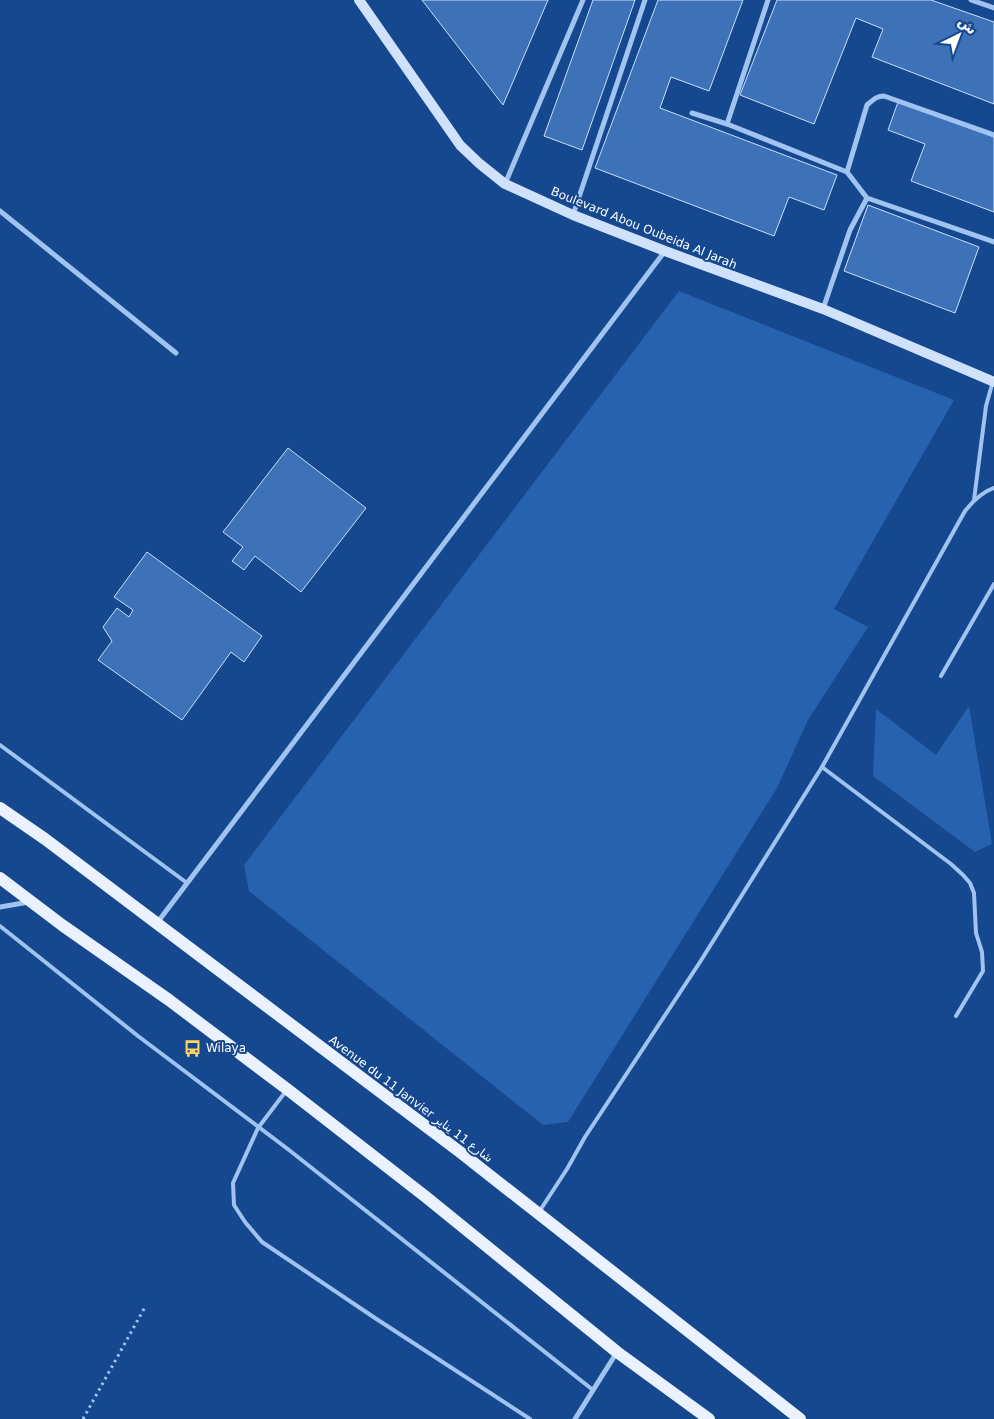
<svg xmlns="http://www.w3.org/2000/svg" width="994" height="1419" viewBox="0 0 994 1419" font-family="'DejaVu Sans','Noto Naskh Arabic',sans-serif">
<style>
.green{fill:#2762ae}
.building{fill:#3d72b8;stroke:#c7defc}
.lines{fill:none;stroke-linecap:round;stroke-linejoin:round}
.path{stroke:#a1c3f0;stroke-width:3;stroke-dasharray:2.5 4;stroke-linecap:butt}
.lane{stroke:#a1c3f0;stroke-width:4}
.street{stroke:#a1c3f0;stroke-width:5}
.secondary{stroke:#cfe1fb;stroke-width:10}
.primary{stroke:#eaf2ff;stroke-width:12}
.labels{text-anchor:middle;dominant-baseline:central;stroke-width:4;stroke-linejoin:round;paint-order:stroke}
.street-label{font-size:12px;fill:#fff;stroke:#15488f}
.poi-label{font-size:12px;fill:#fff;stroke:#15488f;text-anchor:start}
</style>
<rect width="100%" height="100%" fill="#15488f"/>
<g class="green">
<path d="M679,291L954,400L834,609L868,627L808,720L777,788L568,1122L543,1125L249,891L244,865Z"/>
<path d="M969,706L992,844L975,852L873,776L876,709L936,755Z"/>
</g>
<g class="building">
<path d="M422,0H548L503,105Z"/>
<path d="M593,0H635L582,150L544,136Z"/>
<path d="M658,0H743L709,91L671,77L660,108L837,175L824,210L789,197L774,236L595,168Z"/>
<path d="M777,0H931L994,22V104L872,57L883,29L856,18L814,124L740,95Z"/>
<path d="M898,102L994,137V212L911,181L925,144L888,130Z"/>
<path d="M868,205L979,247L955,313L844,271Z"/>
<path d="M288,448L366,508L301,592L255,556L244,570L232,561L243,547L223,532Z"/>
<path d="M147,552L262,636L244,662L231,652L182,720L98,660L112,641L103,627L117,608L129,617L133,610L114,597Z"/>
</g>
<g class="lines">
<path class="path" d="M83,1419L145,1307"/>
<g class="lane">
<path d="M974,500L986,406L993,381"/>
<path d="M941,676L994,584"/>
<path d="M0,745L187,883"/>
<path d="M822,767L951,864L963,875L970,883L974,893L976,933L982,952L983,971L956,1016"/>
<path d="M0,926L138,1036L289,1150L593,1390"/>
<path d="M286,1091L258,1128L233,1183L234,1205L245,1222L262,1242L375,1318L530,1419"/>
<path d="M539,1212L567,1169L585,1137L700,962L822,767L965,511C973,501 982,492 994,488"/>
</g>
<g class="street">
<path d="M971,0L994,8"/>
<path d="M692,113L727,124L847,172L867,198L994,242"/>
<path d="M727,124L768,0"/>
<path d="M847,172L867,105C873,100 876,96 884,96L994,135"/>
<path d="M505,184L583,0"/>
<path d="M0,211L176,353"/>
<path d="M573,215L645,0"/>
<path d="M823,309L850,230L867,198"/>
<path d="M0,907L29,902"/>
<path d="M157,923L665,251"/>
<path d="M575,1419L617,1352"/>
</g>
<path class="secondary" d="M359,0L460,145L480,164L505,184L573,215L665,251L823,309L994,382"/>
<g class="primary">
<path d="M0,808L45,839L460,1152L800,1419"/>
<path d="M0,878L62,925L169,1000L287,1089L426,1197L617,1352L709,1419"/>
</g>
</g>
<defs>
<symbol id="bus-bare" viewBox="-9 -9 18 18"><path d="M-5-6H5V4H4V6H2V4H-2V6H-4V4H-5ZM-3.5-4V0h7V-4ZM-3.5 1.2v1.5H-2V1.2ZM2 1.2v1.5H3.5V1.2Z" fill="#ffd360" stroke="#15488f" stroke-width="2.5" paint-order="stroke"/></symbol>
</defs>
<g fill-rule="evenodd">
<use href="#bus-bare" x="180" y="1036" width="25" height="25"/>
</g>
<g class="labels">
<g class="street-label">
<text transform="translate(644 228) rotate(22)">Boulevard Abou Oubeida Al Jarah</text>
<text transform="translate(411 1099) rotate(37)">Avenue du 11 Janvier شارع 11 يناير</text>
</g>
<g class="poi-label">
<text x="206" y="1048">Wilaya</text>
</g>
</g>
<g transform="translate(959 35) rotate(42)" stroke="#15488f" stroke-width="4" paint-order="stroke">
<path d="M0-4L9 19L0 12L-9 19Z" fill="#ffffff"/>
<text y="-8" font-size="14" font-weight="bold" text-anchor="middle" fill="#ffffff">ش</text>
</g>
</svg>
